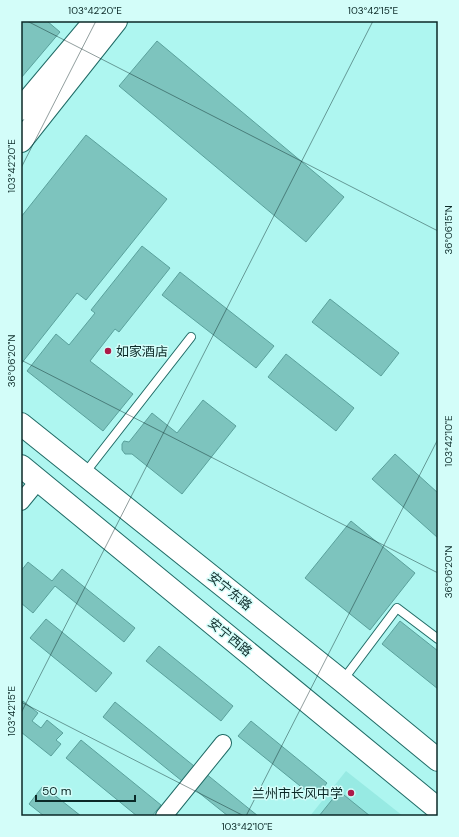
<svg xmlns="http://www.w3.org/2000/svg" width="459" height="837" viewBox="0 0 459 837" font-family="'DM Sans','Noto Sans SC',sans-serif">
<style>
.built{fill:#97eae3}
.building{fill:#7dc4be;stroke:#5aa19c}
.lines{fill:none;stroke-linecap:round;stroke-linejoin:round}
.lane-casing{stroke:#206b66;stroke-width:10}
.street-casing{stroke:#206b66;stroke-width:18}
.secondary-casing{stroke:#206b66;stroke-width:24}
.lane{stroke:#fff;stroke-width:8}
.street{stroke:#fff;stroke-width:16}
.secondary{stroke:#fff;stroke-width:22}
.ticks{fill:none;stroke:#0b2927;stroke-width:1;stroke-opacity:0.45}
.poi-dot{fill:#ad1a49;stroke:#d3fdf9;stroke-width:1.5}
.labels{text-anchor:middle;dominant-baseline:central;stroke-width:3;stroke-linejoin:round;paint-order:stroke}
.poi-label{font-size:13px;fill:#0b2927;stroke:#d3fdf9;text-anchor:start}
.street-label{font-size:13px;fill:#0b2927;stroke:#d3fdf9}
.neatline{fill:none;stroke:#0b2927;stroke-width:1.5}
.ticks-label{font-size:10px;text-anchor:middle;fill:#0b2927}
</style>
<rect width="100%" height="100%" fill="#aef6f0"/>
<path class="built" d="M346,771L403,816H310Z"/>
<g class="building">
<path d="M21,21H47L60,32L21,78Z"/>
<path d="M157,41L344,197L306,242L119,86Z"/>
<path d="M86,135L167,199L86,300L77,293L21,364V217Z"/>
<path d="M142,246L170,268L119,332L115,329L90,361L133,394L103,431L27,371L56,334L69,345L95,313L91,310Z"/>
<path d="M180,272L274,346L256,368L162,295Z"/>
<path d="M330,299L399,353L381,376L312,322Z"/>
<path d="M286,354L354,408L336,431L268,377Z"/>
<path d="M203,400L236,426L182,494L132,454H125L122,450V444L124,441L129,442L152,413L177,433Z"/>
<path d="M395,454L438,493V538L372,479Z"/>
<path d="M351,521L415,573L370,630L305,578Z"/>
<path d="M28,562L52,581L62,569L135,628L124,642L55,586L33,613L21,603V571Z"/>
<path d="M46,619L112,673L96,692L30,638Z"/>
<path d="M400,621L438,651V689L382,644Z"/>
<path d="M159,646L233,706L221,721L146,661Z"/>
<path d="M23,701L38,713L32,721L41,728L47,720L63,733L56,740L61,744L51,756L21,732V704Z"/>
<path d="M115,702L194,766L182,781L103,717Z"/>
<path d="M251,721L327,783L315,798L238,736Z"/>
<path d="M81,740L161,805L152,816H137L66,758Z"/>
<path d="M205,773L258,816H228L193,788Z"/>
<path d="M43,786L81,816H44L29,804Z"/>
<path d="M339,791L370,816H319Z"/>
</g>
<g class="lines">
<defs>
<g id="lane">
<path d="M85,473L191,337"/>
<path d="M343,680L397,608L438,639"/>
</g>
<g id="street">
<path d="M21,502L39,480"/>
<path d="M164,816L223,743"/>
</g>
<g id="secondary">
<path d="M21,109L95,21"/>
<path d="M21,141L116,21"/>
<path d="M21,424L342,681L438,760"/>
<path d="M21,466L438,809"/>
</g>
</defs>
<use href="#lane" class="lane-casing"/>
<use href="#street" class="street-casing"/>
<use href="#secondary" class="secondary-casing"/>
<use href="#lane" class="lane"/>
<use href="#street" class="street"/>
<use href="#secondary" class="secondary"/>
</g>
<path class="ticks" d="M27,21L438,231M21,168L96,21M21,360L438,573M21,702L244,816M21,713L373,21M246,816L438,439"/>
<g class="poi-dot">
<circle cx="108" cy="351" r="4"/>
<circle cx="351" cy="793" r="4"/>
</g>
<g class="labels">
<g class="poi-label">
<text x="116" y="351">如家酒店</text>
<text x="343" y="793" text-anchor="end">兰州市长风中学</text>
</g>
<g class="street-label">
<text transform="translate(230 591) rotate(39)">安宁东路</text>
<text transform="translate(230 637) rotate(39)">安宁西路</text>
</g>
</g>
<rect width="459" height="837" fill="none" stroke="#d3fdf9" stroke-width="44"/>
<path d="M36 795v6h99v-6" fill="none" stroke="#0b2927" stroke-width="2"/>
<text x="42" y="795" font-size="12" fill="#0b2927" stroke="#d3fdf9" stroke-width="3" paint-order="stroke">50 m</text>
<rect x="22" y="22" width="415" height="793" class="neatline"/>
<g class="ticks-label">
<text x="95" y="14">103°42'20"E</text>
<text x="373" y="14">103°42'15"E</text>
<text transform="translate(11 166) rotate(-90)" y="4">103°42'20"E</text>
<text transform="translate(448 230) rotate(-90)" y="4">36°06'15"N</text>
<text transform="translate(11 361) rotate(-90)" y="4">36°06'20"N</text>
<text transform="translate(448 441) rotate(-90)" y="4">103°42'10"E</text>
<text transform="translate(448 572) rotate(-90)" y="4">36°06'20"N</text>
<text transform="translate(11 711) rotate(-90)" y="4">103°42'15"E</text>
<text x="247" y="830">103°42'10"E</text>
</g>
</svg>
